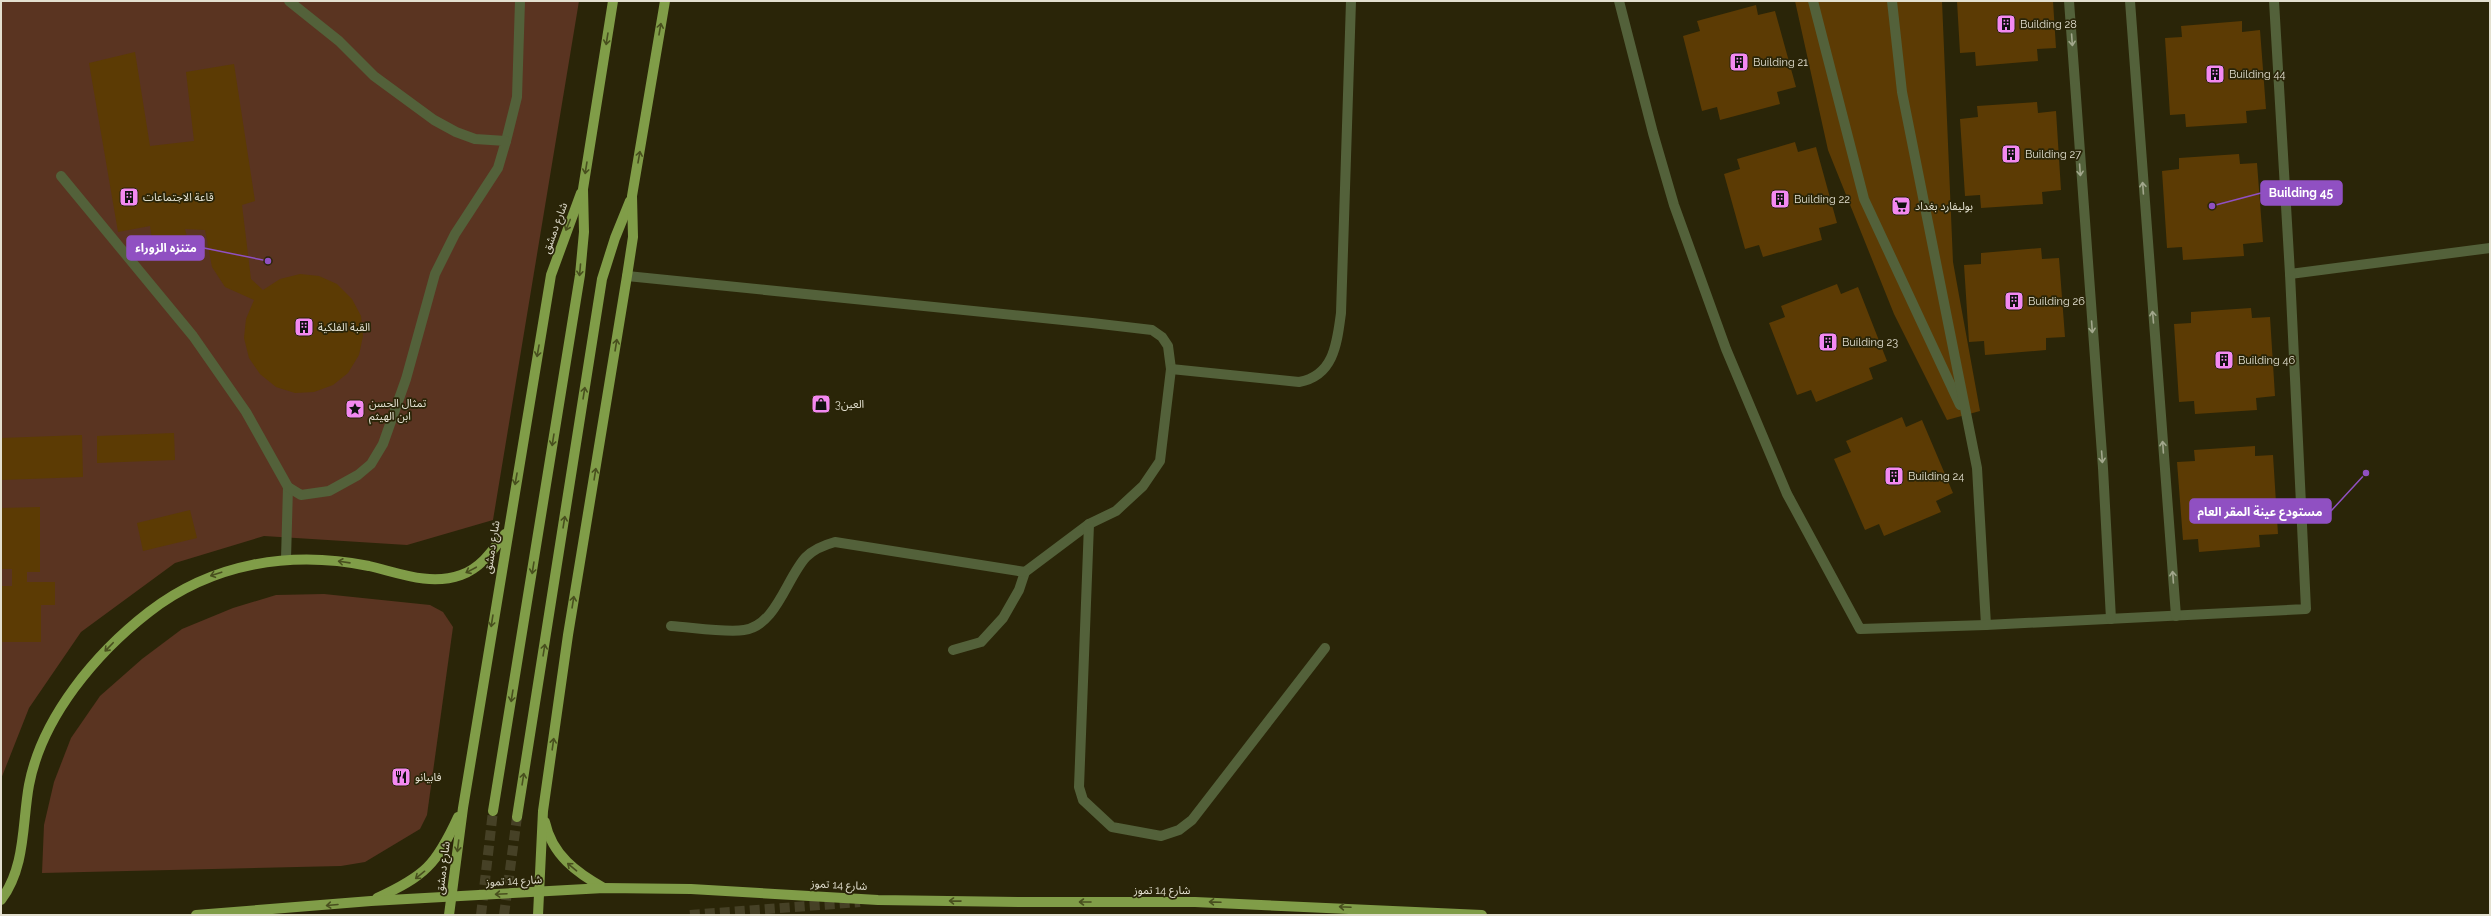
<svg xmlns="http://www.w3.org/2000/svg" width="2491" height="916" viewBox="0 0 2491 916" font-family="Raleway,'Noto Sans Arabic',sans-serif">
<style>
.green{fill:#5a3421}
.building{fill:#5c3b04}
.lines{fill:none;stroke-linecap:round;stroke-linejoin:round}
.primary-tunnel{stroke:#464126;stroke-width:10;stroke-dasharray:10 5;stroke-linecap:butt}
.service{stroke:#53613a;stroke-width:10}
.pedestrian{stroke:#53613a;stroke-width:10}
.minor{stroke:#53613a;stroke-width:10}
.primary{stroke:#809d48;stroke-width:10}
.oneway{stroke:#484f1e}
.oneway2{stroke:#a2a78c}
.labels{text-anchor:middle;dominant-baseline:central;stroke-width:3.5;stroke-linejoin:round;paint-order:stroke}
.poi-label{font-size:11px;fill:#e3e0d0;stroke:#2a2508;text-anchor:start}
.street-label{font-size:11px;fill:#e3e0d0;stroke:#2a2508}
.leader{fill:none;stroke:#9050c2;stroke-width:1.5}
.callout-dot{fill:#9050c2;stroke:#2a2508;stroke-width:1.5}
.callout{fill:#9050c2;stroke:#9050c2;stroke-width:1.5}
.callout-label{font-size:12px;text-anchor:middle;font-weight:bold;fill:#fff}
</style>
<rect width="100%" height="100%" fill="#2a2508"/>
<g class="green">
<path d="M1,1H579L493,520L407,545L264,536L175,563L81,632L29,708L1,779Z"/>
<path d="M324,594L430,605L443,612L453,627L427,815L420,829L365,862L341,866L42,873L44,825L54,782L71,738L100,696L142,659L182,629L233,608L276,595Z"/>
</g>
<g class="building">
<path d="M1795,1H1942L1953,262L1980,411L1947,420L1894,314L1828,150Z"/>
<path d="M1957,1H2053L2056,48L2037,49L2038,61L1976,66L1975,52L1960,53Z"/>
<path d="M1756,5L1758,15L1775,11L1796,87L1777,92L1780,104L1720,120L1717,107L1702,111L1683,36L1700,31L1697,21Z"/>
<path d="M2242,21V32L2260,30L2266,109L2246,111L2247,123L2186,127L2185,114L2170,115L2165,38L2182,37L2181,26Z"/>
<path d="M135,52L150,146L194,141L186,72L234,64L255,201L242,205L251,279L263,290L280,279L300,274L319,276L337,284L352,299L361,316L363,336L359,355L348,373L333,385L314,392L295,393L276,387L260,374L249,358L244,338L246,319L254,300L225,287L212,267L205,230L185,229L189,245L166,250L164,236L152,239L150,226L118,232L89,63Z"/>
<path d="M2037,102L2038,113L2056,111L2061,190L2042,192L2043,204L1981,208L1980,195L1965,196L1960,119L1978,117L1977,106Z"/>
<path d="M1795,142L1798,152L1816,147L1837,223L1819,228L1822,240L1763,257L1759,245L1745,249L1724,174L1740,169L1737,159Z"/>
<path d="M2239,154L2240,164L2257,163L2263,242L2243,244L2244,256L2183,260L2182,247L2167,248L2162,171L2179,169V158Z"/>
<path d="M2041,248L2042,259L2059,258L2065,337L2046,338V350L1985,355L1984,341L1969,342L1964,265L1981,264V253Z"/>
<path d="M1837,284L1841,294L1858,287L1887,361L1869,368L1873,379L1816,402L1811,390L1797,395L1769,323L1785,317L1781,306Z"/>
<path d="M2251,308L2252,318L2270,317L2275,396L2256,398L2257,410L2195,414L2194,401L2179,402L2174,324L2191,323V312Z"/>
<path d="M1902,417L1906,427L1922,420L1953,493L1936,501L1941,512L1884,536L1879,524L1865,530L1834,459L1851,452L1846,441Z"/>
<path d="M174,433L175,460L97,463V436Z"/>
<path d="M82,435L83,477L1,480V438Z"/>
<path d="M2255,446V456L2273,455L2278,534L2259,535L2260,547L2199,552L2198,539L2183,540L2177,462L2195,461L2194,450Z"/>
<path d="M40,507V572H27V582H55V605H41V642H1V586H12V569H1V508Z"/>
<path d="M190,510L197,538L143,551L137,523Z"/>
</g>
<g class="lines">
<g class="primary-tunnel">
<path d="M481,915L493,811"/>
<path d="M504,915L517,817"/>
<path d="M690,915L860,902"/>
</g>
<g class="service">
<path d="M2290,274L2490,248"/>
<path d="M627,276L1092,323L1152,330L1162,337L1168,346L1171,369L1160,461L1143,486L1116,511L1089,524L1025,572L1019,590L1003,618L981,642L953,650"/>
<path d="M1171,369L1299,382C1334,376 1337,343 1341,313L1351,1"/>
<path d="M1089,524L1079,787L1083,800L1112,827L1161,836L1179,830L1192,820L1325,648"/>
<path d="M286,559L288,487"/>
<path d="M671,626C690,627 726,633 744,630C776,626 787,577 806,557C814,549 824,545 835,542L1025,572"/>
</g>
<g class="pedestrian">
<path d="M1813,1L1864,199L1960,405"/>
<path d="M1892,1L1902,92L1977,468L1986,625"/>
<path d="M506,141L517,97L520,1"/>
<path d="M61,176L193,336L246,412L288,487L301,495L329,491L358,475L371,464L383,444L406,379L435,274L455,234L498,168L506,141L475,139L456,132L434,120L374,76L339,41L289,1"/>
</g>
<g class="minor">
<path d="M1619,1L1653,133L1674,205L1726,349L1787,494L1860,629L1986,625L2306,609L2290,274L2274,1"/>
<path d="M2069,1L2103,468L2111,619"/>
<path d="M2130,1L2176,616"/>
</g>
<g class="primary">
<path d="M493,811L580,275L584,232L583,189L613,1"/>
<path d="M517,817L602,279L615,238L630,201"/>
<path d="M545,822C552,855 577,873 604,888"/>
<path d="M377,898C425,876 436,865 458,817"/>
<path d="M1,900C26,867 22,823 29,785C42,717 96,653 149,612C212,563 291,550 369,566C399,573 430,586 461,575C481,568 493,550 505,534"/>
<path d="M196,915L371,901L604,888L691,889L878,900L1024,902H1195L1482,915"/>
<path d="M449,915L463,808L551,275L581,193"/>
<path d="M538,915L543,811L568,635L627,276L633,237L632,196L665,1"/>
</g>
</g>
<defs><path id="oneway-shaft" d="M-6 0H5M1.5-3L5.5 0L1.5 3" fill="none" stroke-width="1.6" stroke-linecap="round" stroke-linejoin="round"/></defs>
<g class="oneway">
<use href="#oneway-shaft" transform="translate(660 29) rotate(-80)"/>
<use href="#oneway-shaft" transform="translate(607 39) rotate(99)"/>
<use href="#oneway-shaft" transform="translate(639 157) rotate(-80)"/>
<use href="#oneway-shaft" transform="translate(586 168) rotate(99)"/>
<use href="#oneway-shaft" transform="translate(568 225) rotate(112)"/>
<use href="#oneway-shaft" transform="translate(580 270) rotate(95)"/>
<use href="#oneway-shaft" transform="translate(616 345) rotate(-81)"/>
<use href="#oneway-shaft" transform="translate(538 351) rotate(100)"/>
<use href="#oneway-shaft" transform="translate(584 393) rotate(-81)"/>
<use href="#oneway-shaft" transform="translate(553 440) rotate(99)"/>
<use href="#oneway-shaft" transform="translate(595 474) rotate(-81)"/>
<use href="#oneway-shaft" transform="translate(516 479) rotate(100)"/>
<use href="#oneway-shaft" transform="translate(564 522) rotate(-81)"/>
<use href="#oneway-shaft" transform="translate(344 562) rotate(-172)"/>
<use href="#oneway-shaft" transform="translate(533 568) rotate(99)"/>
<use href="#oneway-shaft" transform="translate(471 570) rotate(152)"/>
<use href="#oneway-shaft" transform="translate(216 574) rotate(162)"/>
<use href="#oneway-shaft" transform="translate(573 602) rotate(-81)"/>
<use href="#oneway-shaft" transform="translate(492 621) rotate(99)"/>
<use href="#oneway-shaft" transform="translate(109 647) rotate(134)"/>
<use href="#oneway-shaft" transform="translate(544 650) rotate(-81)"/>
<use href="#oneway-shaft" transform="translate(512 696) rotate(99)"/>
<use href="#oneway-shaft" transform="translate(553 744) rotate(-82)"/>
<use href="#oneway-shaft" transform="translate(523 779) rotate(-81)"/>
<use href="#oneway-shaft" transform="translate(458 846) rotate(97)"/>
<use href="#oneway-shaft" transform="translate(572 867) rotate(-140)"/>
<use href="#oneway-shaft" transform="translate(420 875) rotate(141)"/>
<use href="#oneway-shaft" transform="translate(501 894) rotate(177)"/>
<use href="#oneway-shaft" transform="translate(955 901) rotate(-179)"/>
<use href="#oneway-shaft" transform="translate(1085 902) rotate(180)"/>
<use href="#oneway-shaft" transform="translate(1215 902) rotate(-178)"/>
<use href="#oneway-shaft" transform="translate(332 905) rotate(175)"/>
<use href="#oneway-shaft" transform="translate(1345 907) rotate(-177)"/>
</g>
<g class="oneway2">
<use href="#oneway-shaft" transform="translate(2072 40) rotate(86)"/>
<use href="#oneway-shaft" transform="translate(2080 170) rotate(86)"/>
<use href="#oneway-shaft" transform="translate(2143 188) rotate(-94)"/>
<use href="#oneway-shaft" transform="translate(2153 317) rotate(-95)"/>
<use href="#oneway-shaft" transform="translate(2092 327) rotate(86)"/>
<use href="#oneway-shaft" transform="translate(2163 447) rotate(-94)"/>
<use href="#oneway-shaft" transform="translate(2102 457) rotate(86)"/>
<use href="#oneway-shaft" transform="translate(2173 577) rotate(-94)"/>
</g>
<defs>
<symbol id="building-square" viewBox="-11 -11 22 22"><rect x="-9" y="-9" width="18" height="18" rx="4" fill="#f389f1" stroke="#2a2508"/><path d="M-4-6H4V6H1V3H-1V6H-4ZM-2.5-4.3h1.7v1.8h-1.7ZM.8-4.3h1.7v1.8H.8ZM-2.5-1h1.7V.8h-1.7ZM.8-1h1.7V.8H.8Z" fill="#111"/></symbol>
<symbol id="supermarket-square" viewBox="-11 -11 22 22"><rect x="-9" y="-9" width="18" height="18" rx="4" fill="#f389f1" stroke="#2a2508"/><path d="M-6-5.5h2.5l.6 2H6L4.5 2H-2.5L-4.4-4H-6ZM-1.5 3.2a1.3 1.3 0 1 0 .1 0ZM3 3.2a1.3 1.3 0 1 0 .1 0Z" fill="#111"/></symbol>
<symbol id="shop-square" viewBox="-11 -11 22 22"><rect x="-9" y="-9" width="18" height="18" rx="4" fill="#f389f1" stroke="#2a2508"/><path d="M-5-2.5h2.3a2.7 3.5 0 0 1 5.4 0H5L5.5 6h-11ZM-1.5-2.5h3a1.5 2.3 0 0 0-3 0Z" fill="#111"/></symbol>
<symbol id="sight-square" viewBox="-11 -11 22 22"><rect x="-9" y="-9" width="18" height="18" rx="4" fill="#f389f1" stroke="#2a2508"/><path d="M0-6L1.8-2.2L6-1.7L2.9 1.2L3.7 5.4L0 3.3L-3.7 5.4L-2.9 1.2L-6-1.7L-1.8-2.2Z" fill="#111"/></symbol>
<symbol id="restaurant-square" viewBox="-11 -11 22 22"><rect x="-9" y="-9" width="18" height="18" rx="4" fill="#f389f1" stroke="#2a2508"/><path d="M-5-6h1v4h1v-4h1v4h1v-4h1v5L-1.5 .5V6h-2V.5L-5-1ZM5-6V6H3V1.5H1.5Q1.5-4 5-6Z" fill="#111"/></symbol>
</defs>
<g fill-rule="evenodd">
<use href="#building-square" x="1995" y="13" width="22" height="22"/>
<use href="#building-square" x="1728" y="51" width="22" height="22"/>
<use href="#building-square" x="2204" y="63" width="22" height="22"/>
<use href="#building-square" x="2000" y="143" width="22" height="22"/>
<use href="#building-square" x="118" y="186" width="22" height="22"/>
<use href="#building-square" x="1769" y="188" width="22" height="22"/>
<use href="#supermarket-square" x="1890" y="195" width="22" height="22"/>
<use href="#building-square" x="2003" y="290" width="22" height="22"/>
<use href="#building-square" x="293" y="316" width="22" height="22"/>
<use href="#building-square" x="1817" y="331" width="22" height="22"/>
<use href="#building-square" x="2213" y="349" width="22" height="22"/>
<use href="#shop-square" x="810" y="393" width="22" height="22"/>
<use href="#sight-square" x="344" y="398" width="22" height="22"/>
<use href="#building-square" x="1883" y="465" width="22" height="22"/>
<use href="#restaurant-square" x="390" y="766" width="22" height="22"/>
</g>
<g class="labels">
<g class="poi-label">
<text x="2020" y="24">Building 28</text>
<text x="1753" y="62">Building 21</text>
<text x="2229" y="74">Building 44</text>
<text x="2025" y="154">Building 27</text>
<text x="143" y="197">قاعة الاجتماعات</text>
<text x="1794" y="199">Building 22</text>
<text x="1915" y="206">بوليفارد بغداد</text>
<text x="2028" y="301">Building 26</text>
<text x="318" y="327">القبة الفلكية</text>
<text x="1842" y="342">Building 23</text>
<text x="2238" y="360">Building 46</text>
<text x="369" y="403">تمثال الحسن<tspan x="369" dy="13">ابن الهيثم</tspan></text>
<text x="835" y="404">العين3</text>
<text x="1908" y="476">Building 24</text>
<text x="415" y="777">فابيانو</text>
</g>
<g class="street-label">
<text transform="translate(555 228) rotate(-70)">شارع دمشق</text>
<text transform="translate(492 547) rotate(-81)">شارع دمشق</text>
<text transform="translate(443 868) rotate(-83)">شارع دمشق</text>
<text transform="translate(514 881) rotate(-3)">شارع 14 تموز</text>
<text transform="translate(839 885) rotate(3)">شارع 14 تموز</text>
<text x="1162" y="890">شارع 14 تموز</text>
</g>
</g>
<path class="leader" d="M2212 206L2261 193M268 261L204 248M2366 473L2331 511"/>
<g class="callout-dot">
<circle cx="2212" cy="206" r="4"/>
<circle cx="268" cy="261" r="4"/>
<circle cx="2366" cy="473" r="4"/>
</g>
<g class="callout">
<rect x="2261" y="181" width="81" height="24" rx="4"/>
<rect x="127" y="236" width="77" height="24" rx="4"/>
<rect x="2190" y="499" width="141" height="24" rx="4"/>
</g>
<g class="callout-label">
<text x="2301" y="197">Building 45</text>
<text x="166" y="252">متنزه الزوراء</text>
<text x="2260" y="516">مستودع عينة المقر العام</text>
</g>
<rect width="2491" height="916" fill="none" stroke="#e3e0d0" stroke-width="4"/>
</svg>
